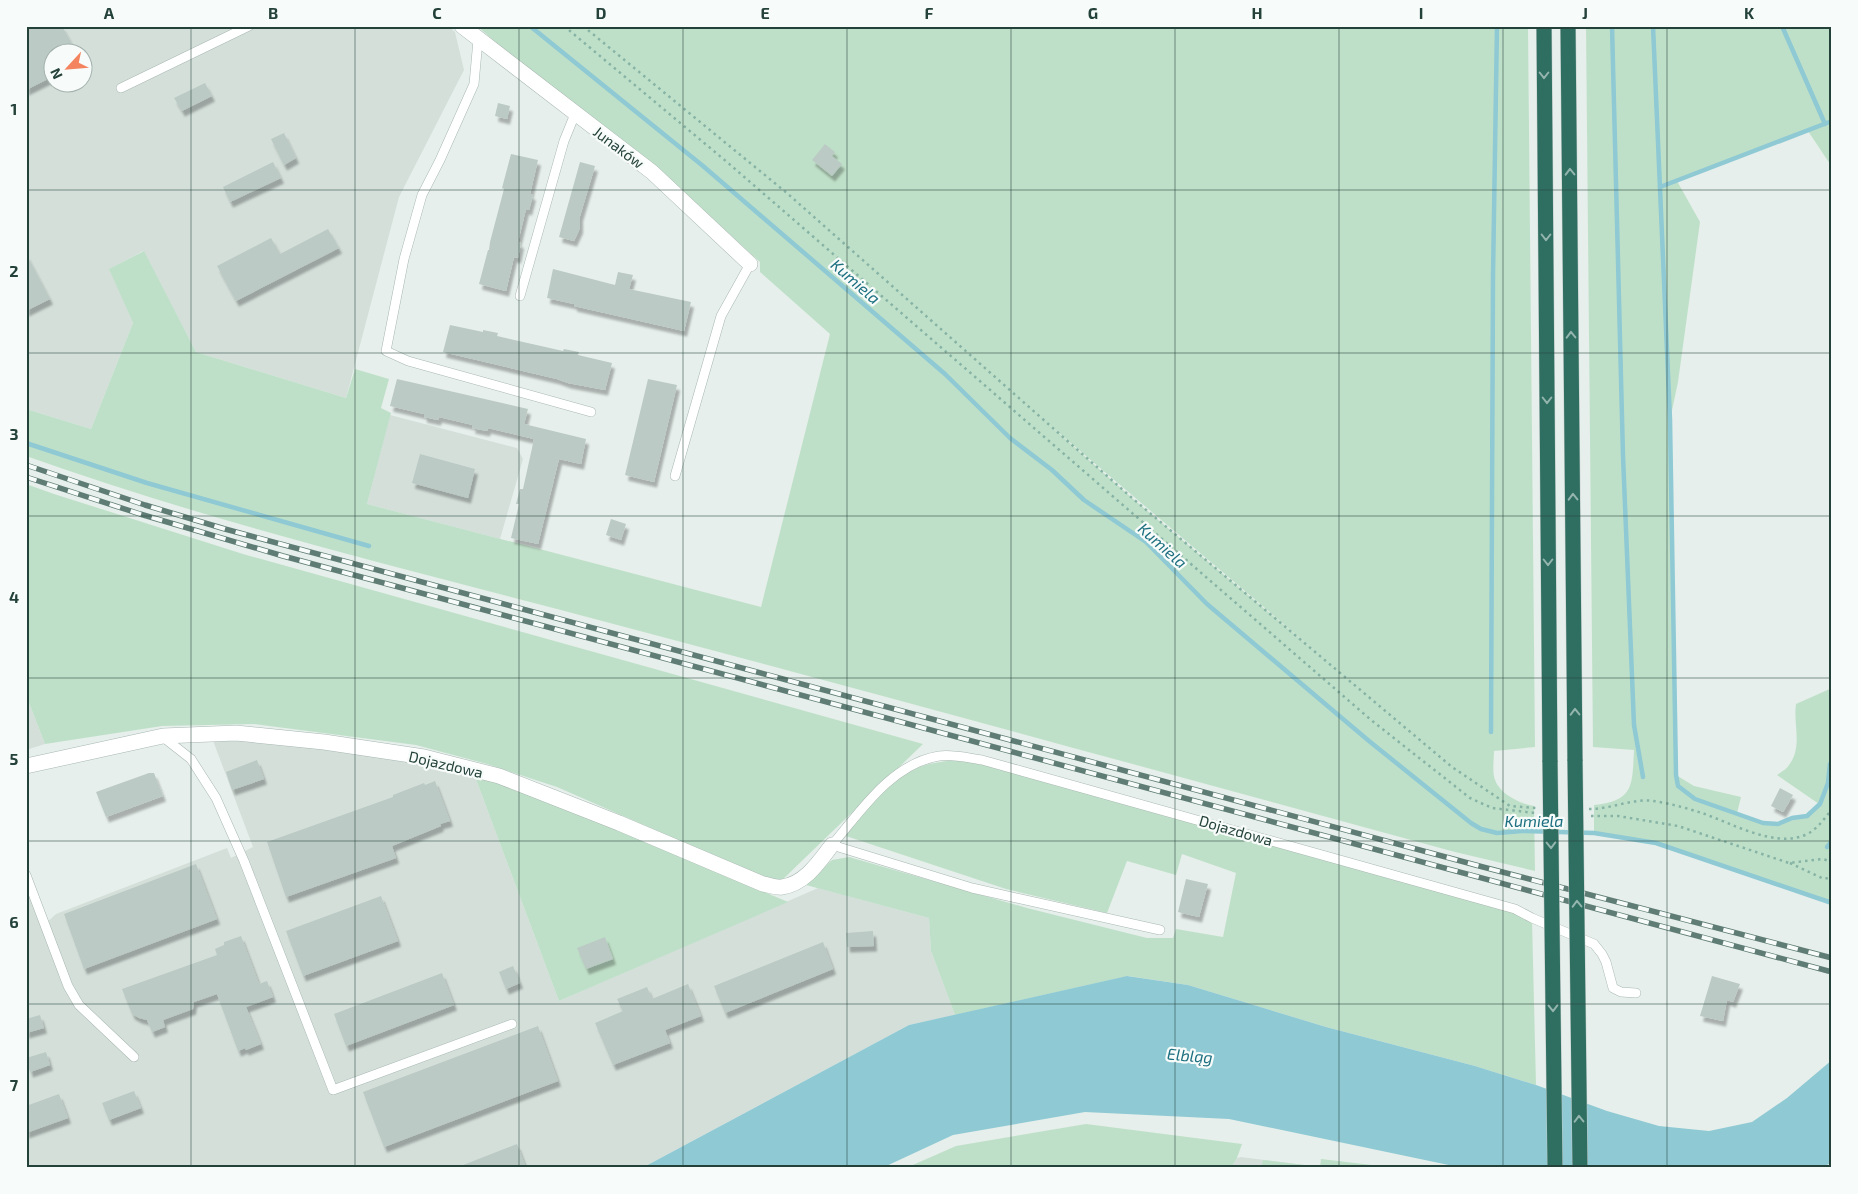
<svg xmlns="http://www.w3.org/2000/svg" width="1858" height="1194" viewBox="0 0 1858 1194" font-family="'Exo 2',sans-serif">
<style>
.built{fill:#d4dfda;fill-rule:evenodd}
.green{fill:#bfe0c8;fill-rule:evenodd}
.water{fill:#8ec9d4}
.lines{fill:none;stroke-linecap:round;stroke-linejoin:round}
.stream{stroke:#8ec9d4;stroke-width:4.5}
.building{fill:#bbcac4;filter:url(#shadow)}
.lane-casing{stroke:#a8b8b2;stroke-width:10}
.street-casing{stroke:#a8b8b2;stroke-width:16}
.highway-casing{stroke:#c2cac8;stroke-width:16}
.path{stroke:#86b3a5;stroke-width:2.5;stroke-dasharray:2.5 4;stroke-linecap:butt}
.lane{stroke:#fff;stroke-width:9}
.street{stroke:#fff;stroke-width:15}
.highway{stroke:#2f6f62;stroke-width:15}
.rail-casing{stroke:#5f7d75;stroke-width:5.5}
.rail{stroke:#f7fbf9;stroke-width:4;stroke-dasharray:11;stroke-linecap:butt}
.highway-bridge-casing{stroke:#c2cac8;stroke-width:16;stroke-linecap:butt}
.highway-bridge{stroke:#2f6f62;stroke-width:15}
.oneway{stroke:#93b5ae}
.grid{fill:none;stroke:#24423a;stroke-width:1;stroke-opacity:0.55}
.labels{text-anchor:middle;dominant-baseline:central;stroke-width:4.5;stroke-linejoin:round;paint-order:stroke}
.street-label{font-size:15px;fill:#24423a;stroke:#f7fbf9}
.water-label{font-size:16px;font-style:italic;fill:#1c6f80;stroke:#f7fbf9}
.neatline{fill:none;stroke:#24423a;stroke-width:2}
.grid-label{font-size:16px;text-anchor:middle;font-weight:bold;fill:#24423a}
</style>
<defs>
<filter id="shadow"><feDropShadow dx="3" dy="5.5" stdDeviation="1" flood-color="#0004"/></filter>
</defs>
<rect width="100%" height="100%" fill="#e6efeb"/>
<g class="built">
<path d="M26,26H448L455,32L464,70L399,197L346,398L196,352L143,251L110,269L133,323L91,429L26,409ZM52,52H82V82H52Z"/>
<path d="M390,415L517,448L523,459L500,539L367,504Z"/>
<path d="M26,695L45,744L26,750Z"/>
<path d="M212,738H243L408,759L474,774L559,1001L818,888L929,918L931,951L955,1015L909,1025L642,1168H26V875L45,924L56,914L227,848L231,858L253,847Z"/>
<path d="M1241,1157L1320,1167L1392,1168H1231L1237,1158Z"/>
</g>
<g class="green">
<path d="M477,26H1528L1535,747L1494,751C1494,760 1492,771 1495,780C1500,794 1520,804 1534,806L1535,871L1455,852C1172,775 890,697 606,622C412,570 216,524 26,456V409L91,429L133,323L109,269L144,251L196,352L346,398L355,369L389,379L381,408L391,413L367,504L761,607L830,334L760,272V262L654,165L510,58L500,46ZM1046,422L1326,660L1132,498Z"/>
<path d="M1586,26H1832V167L1808,131L1677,181L1700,222L1678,382L1670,420L1676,775L1694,786L1741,797L1737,813L1763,823L1778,824L1792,818L1807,816L1819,804L1777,775C1781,772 1787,769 1789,765C1803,747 1793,724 1796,704L1832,688V903L1656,843L1594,833V805C1635,801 1632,784 1634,750L1593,747Z"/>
<path d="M26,484L54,494L243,554L923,744L778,884L557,787L487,764L416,745L254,724L162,726L45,744L26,695Z"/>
<path d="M952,760L978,763L1500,907L1532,920L1536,1085L1475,1066L1326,1027L1188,985L1128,976L955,1015L931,951L929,918L806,885L832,860L849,857L1027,908L1147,938H1173L1176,929L1223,937L1236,873L1182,854L1176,875L1127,861L1107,913L1006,889L846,836C865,807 889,778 922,766C931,763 942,762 952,760Z"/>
<path d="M474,774L539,796L788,902L559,1001Z"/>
<path d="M1086,1124L1242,1144L1237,1158L1231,1168H906L956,1146Z"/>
<path d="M1321,1159L1397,1168H1261L1263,1160L1320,1167Z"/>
</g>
<path class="water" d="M1127,976L1188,985L1326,1027L1475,1066L1536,1085L1607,1111L1659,1126L1709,1131L1752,1122L1787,1098L1832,1060V1162L1822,1168H1463L1229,1119L1085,1112L953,1135L882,1168H642L909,1025Z"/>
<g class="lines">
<g class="stream">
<path d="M530,26L703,166L945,374L1010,438L1052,470L1084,500L1146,542L1207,604L1369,741L1471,823L1481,829L1497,833L1522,831L1594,833L1656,843L1832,903"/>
<path d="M1612,26L1623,456L1634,725L1643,777"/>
<path d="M1653,26L1670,420L1676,775L1678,786L1695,799L1763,823L1778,824L1792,818L1807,816L1820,804L1828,783L1830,764L1832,762"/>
<path d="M1782,26L1825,124"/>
<path d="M1660,187L1832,121"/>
<path d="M26,443L147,483L369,546"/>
<path d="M1491,732L1493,276L1497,26"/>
<path d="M1827,847L1832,841"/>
</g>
</g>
<g class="building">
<path d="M26,26H62L76,52H52V77L26,90Z"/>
<path d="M205,83L212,96L182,111L174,98Z"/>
<path d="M498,103L510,106L507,119L495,116Z"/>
<path d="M284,133L296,158L284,165L271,139Z"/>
<path d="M825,144L835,152L832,156L842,164L832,176L812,160Z"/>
<path d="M511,154L538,160L530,194L533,195L529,210L526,209L518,242L521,243L518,258L514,257L506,291L479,284L488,250H489L490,242L504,189L502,188Z"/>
<path d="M273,162L281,178L230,202L223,187Z"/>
<path d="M580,162L595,166L580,216V228L574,241L559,237Z"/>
<path d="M328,229L339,248L236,301L217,266L271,238L280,254Z"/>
<path d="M26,254L50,299L26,311Z"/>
<path d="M553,269L615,285L618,272L633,275L629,289L691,302L684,331L574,306V304L547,298Z"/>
<path d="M450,325L483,332V330L498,333L497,336L563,351L564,349L579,352L578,355L612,363L605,390L568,383L557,379L443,352Z"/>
<path d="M397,379L528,409L524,424L586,439L581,464L559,459L538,544L511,538L519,504H516L520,489H523L534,439L488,428L487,431L472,428L473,425L439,417L438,420L424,417V414L390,406Z"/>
<path d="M648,379L677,385L654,482L625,475Z"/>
<path d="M420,454L475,469L468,498L412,483Z"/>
<path d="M611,519L626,524L621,540L606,535Z"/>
<path d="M257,760L264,779L232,790L226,772Z"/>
<path d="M149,773H154L163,796L106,817L96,792Z"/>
<path d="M435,781L450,821L440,824L441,826L392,846L396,858L286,897L267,842L393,797V795L424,783L425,785Z"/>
<path d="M1780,788L1793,795L1783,812L1771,806Z"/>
<path d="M196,864L217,919L84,969L64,914Z"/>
<path d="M1186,879L1208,884L1199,917L1178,912Z"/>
<path d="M381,896L398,941L303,976L286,931Z"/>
<path d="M873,931L874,946L847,947L846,933Z"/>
<path d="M241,936L259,984L267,981L273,997L246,1007L261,1044L246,1050L245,1048L238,1051L217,994L194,1002L193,1009L163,1020L165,1027L152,1032L147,1020L139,1018L132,1014L122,989L217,955L215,949L224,945V942Z"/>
<path d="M605,937L613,959L586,969L577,948Z"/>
<path d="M823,942L833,969L725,1013L714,986Z"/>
<path d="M513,966L520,983L506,989L499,972Z"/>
<path d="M442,973L454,1005L346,1046L334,1014Z"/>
<path d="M1712,976L1740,984L1733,1002L1727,1000L1723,1021L1700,1016Z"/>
<path d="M688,984L701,1016L665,1030L670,1043L613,1065L595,1023L623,1011L617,999L647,987L652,999Z"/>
<path d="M40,1015L44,1028L26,1033V1019Z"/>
<path d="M538,1026L558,1081L384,1147L363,1092Z"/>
<path d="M46,1052L50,1065L30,1072L26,1058Z"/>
<path d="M134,1091L141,1108L109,1120L102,1103Z"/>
<path d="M59,1094L68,1118L26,1133V1106Z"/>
<path d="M517,1144L526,1168H458V1167Z"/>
</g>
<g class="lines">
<defs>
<g id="lane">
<path d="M478,40L474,84L440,160L422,195L404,259L386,351L408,361L591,412"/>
<path d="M121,88L249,26"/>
<path d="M520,296L564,141L575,114"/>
<path d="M675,476L721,316L750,264"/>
<path d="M163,737L191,759L216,798L244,861L333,1090L512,1024"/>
<path d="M26,875L68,986L79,1005L134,1057"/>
<path d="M1160,930L972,888L832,845C861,811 891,764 939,756C953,754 968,758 982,760L1515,909L1532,918L1594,944L1602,954L1606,962L1613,988L1621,992L1636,993"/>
</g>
<g id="street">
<path d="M462,26L652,172L750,264"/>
<path d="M26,766L163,736L236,733L324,742L424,757L499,776L619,823L763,884C769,885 776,888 782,887C805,884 819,862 832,845"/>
</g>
<g id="highway">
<path d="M1544,26L1550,762"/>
<path d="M1568,26L1575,761"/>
</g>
</defs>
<use href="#lane" class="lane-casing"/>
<use href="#street" class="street-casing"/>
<use href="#highway" class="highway-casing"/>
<g class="path">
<path d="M564,26L727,162L1371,720L1470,798L1492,808L1535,813"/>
<path d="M583,26L788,194L1132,498L1452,767L1510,806L1536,808"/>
<path d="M1589,809C1612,809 1633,798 1653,801C1669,803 1686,808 1702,813C1731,823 1774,848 1805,835C1817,830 1824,819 1832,809"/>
<path d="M1591,816H1618L1678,826L1789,863L1823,859L1832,862"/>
<path d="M1790,863L1824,879L1832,877"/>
</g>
<use href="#lane" class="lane"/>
<use href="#street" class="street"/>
<use href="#highway" class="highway"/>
<defs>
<g id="rail">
<path d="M26,465L145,505L225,529L1483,867L1832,958"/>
<path d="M26,477L140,514L283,556L1832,972"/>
</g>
</defs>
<use href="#rail" class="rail-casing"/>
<use href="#rail" class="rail"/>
<defs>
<g id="highway-bridge">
<path d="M1575,761L1580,1168"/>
<path d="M1550,762L1555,1168"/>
</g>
</defs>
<use href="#highway-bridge" class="highway-bridge-casing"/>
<use href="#highway-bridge" class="highway-bridge"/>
</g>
<defs><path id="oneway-chevron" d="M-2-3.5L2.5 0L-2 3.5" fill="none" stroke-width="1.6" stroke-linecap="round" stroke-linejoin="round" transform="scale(1.25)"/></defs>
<g class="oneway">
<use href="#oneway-chevron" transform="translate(1544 75) rotate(90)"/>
<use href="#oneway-chevron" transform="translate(1570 172) rotate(-91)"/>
<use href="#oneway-chevron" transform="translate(1546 237) rotate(90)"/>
<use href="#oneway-chevron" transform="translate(1571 335) rotate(-91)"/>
<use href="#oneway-chevron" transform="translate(1547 400) rotate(90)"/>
<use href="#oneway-chevron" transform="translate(1573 497) rotate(-91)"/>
<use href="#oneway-chevron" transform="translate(1548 562) rotate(90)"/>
<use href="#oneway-chevron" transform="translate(1575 712) rotate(-91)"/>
<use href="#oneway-chevron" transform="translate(1551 845) rotate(89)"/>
<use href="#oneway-chevron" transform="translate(1577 904) rotate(-91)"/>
<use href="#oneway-chevron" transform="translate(1553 1008) rotate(89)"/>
<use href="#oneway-chevron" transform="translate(1579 1119) rotate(-91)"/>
</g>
<path class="grid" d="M191,26V1168M355,26V1168M519,26V1168M683,26V1168M847,26V1168M1011,26V1168M1175,26V1168M1339,26V1168M1503,26V1168M1667,26V1168M26,190H1832M26,353H1832M26,516H1832M26,678H1832M26,841H1832M26,1004H1832"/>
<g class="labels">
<g class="street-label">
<text transform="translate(619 147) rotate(37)">Junaków</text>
<text transform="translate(446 764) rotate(13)">Dojazdowa</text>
<text transform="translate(1236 830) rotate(16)">Dojazdowa</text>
</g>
<g class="water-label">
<text transform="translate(856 281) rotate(41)">Kumiela</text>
<text transform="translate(1163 545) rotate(42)">Kumiela</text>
<text x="1534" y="820">Kumiela</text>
<text transform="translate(1190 1055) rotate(5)">Elbląg</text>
</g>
</g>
<rect width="1858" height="1194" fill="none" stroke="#f7fbf9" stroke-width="55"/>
<g transform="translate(68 68) rotate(244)"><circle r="24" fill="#f7fbf9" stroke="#a3b1ad"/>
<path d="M0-4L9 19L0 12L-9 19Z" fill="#f4845f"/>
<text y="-8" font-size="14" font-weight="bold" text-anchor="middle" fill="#24423a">N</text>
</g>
<rect x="28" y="28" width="1802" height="1138" class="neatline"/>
<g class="grid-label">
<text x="109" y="19">A</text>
<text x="273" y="19">B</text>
<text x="437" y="19">C</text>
<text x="601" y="19">D</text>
<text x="765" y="19">E</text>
<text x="929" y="19">F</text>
<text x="1093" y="19">G</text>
<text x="1257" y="19">H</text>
<text x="1421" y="19">I</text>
<text x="1585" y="19">J</text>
<text x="1749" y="19">K</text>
<text x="14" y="115">1</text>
<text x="14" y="277">2</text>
<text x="14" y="440">3</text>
<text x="14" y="603">4</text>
<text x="14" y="765">5</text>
<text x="14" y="928">6</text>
<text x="14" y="1091">7</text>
</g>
</svg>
